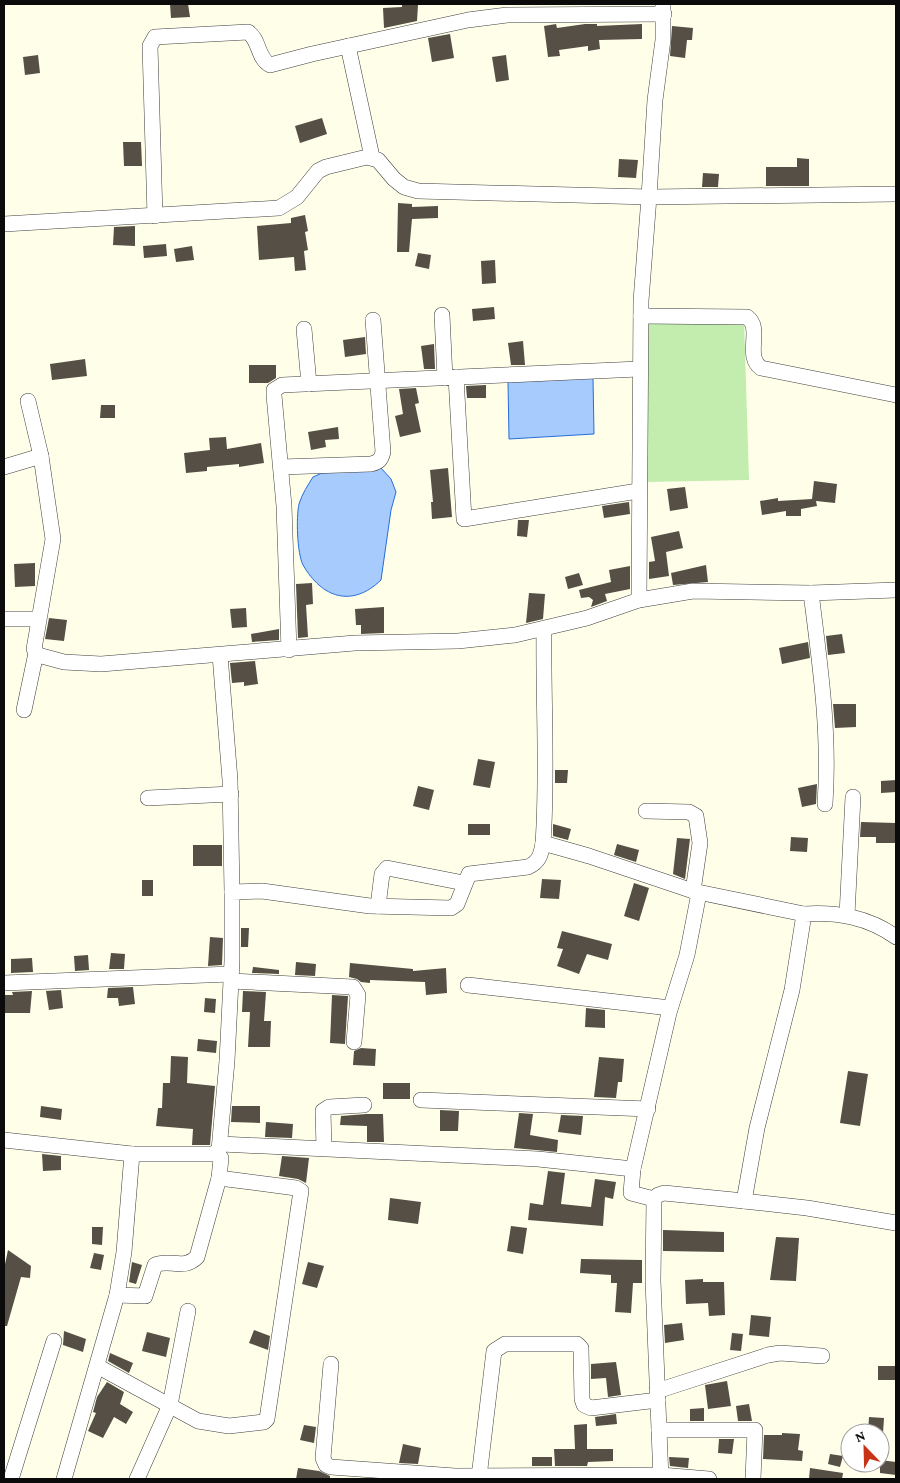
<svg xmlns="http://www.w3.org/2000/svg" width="900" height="1483" viewBox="0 0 900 1483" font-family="'Crimson Pro',serif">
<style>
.green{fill:#c2edaf}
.water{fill:#a7cbfd;stroke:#276ddb}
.building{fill:#554f46}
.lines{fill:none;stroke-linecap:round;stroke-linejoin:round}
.street-casing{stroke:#3e3e3e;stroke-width:16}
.street{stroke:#fff;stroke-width:15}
</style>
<rect width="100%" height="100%" fill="#ffffe9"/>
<path class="green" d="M744,320L749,480L646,482L648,323Z"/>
<g class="water">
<path d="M593,378L594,434L509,439L508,382Z"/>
<path d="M381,468L391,479L396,492L391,510L381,580C352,608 322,598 303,565C297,553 296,517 299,504C302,494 308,485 313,477L322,473Z"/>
</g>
<g class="building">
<path d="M170,4H188L190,17L171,18Z"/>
<path d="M402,5H418L417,21L384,28L383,8L402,7Z"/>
<path d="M556,24L557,28L585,24H597V26L642,24V39L599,40L600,49L588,51V46L559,50L560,56L548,57L544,26Z"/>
<path d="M672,26L693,28L692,40H687L685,58L670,56Z"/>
<path d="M450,34L454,58L432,62L428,38Z"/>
<path d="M38,55L40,73L25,75L23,57Z"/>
<path d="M506,55L509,80L496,82L492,57Z"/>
<path d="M322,118L327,134L300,143L295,126Z"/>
<path d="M123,142H141L142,166H124Z"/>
<path d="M797,158L809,159V186H766V167H797Z"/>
<path d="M619,159L638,160L636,178L618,177Z"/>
<path d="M703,173L719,174L718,187H702Z"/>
<path d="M398,203L412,204V207L438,206V218L412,219L409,252H397Z"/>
<path d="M305,215L308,231L305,232L308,250L304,251L306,270L295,271L294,257L259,260L257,226L291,223V218Z"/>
<path d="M135,226V246L113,245L114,227Z"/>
<path d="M166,244L167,256L144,258L143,246Z"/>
<path d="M192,246L194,260L176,262L174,249Z"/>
<path d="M418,253L431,255L429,269L415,266Z"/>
<path d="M495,260L496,283L482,284L481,261Z"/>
<path d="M494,307L495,319L473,321L472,309Z"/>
<path d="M365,337L366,354L345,357L343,340Z"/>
<path d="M523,341L525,365H511L508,343Z"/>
<path d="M434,344L435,369H424L421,346Z"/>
<path d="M85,359L87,376L52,380L50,364Z"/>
<path d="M249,365H276V378L268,383H249Z"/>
<path d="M486,385V398H467L466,386Z"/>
<path d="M416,388L419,403L415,404L421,432L400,437L395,416L403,414L399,389Z"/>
<path d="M101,405H115V418H100Z"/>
<path d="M338,427L339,439L325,440L326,447L311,450L308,432Z"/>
<path d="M226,437L227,449L261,443L264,463L239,467V464L207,467V471L186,473L184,453L210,450L209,438Z"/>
<path d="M448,468L452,517L432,519L431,502H433L430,470Z"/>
<path d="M814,481L837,484L835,503L816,501L817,506L801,509V516H786V511L762,515L760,501L778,498V501L812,499Z"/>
<path d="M685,487L688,508L670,511L667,489Z"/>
<path d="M629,502L630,514L604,518L602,506Z"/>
<path d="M518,520H529L527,537L517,536Z"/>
<path d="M679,531L683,548L666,552L669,576L649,579V562L655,561L651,537Z"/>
<path d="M35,563V586L15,587L14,564Z"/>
<path d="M706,565L708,582L673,585L671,573Z"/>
<path d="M630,566V589L605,594L607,601L591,607L593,600L589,597L581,598L579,590L611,582L609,570Z"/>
<path d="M579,573L583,585L568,589L565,577Z"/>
<path d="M312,583L313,604L306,605L308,637L298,638L296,584Z"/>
<path d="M529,593L545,594L543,619L526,623Z"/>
<path d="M384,607V633L361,634V625H356L355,609Z"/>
<path d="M246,608L247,627L232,628L230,609Z"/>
<path d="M49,618L67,620L64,641L45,639Z"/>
<path d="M279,629V640L252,642L251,634Z"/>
<path d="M842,634L845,653L828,655L826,636Z"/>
<path d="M808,642L810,658L782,664L779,648Z"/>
<path d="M255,661L258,684L244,686V682L232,683L230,663Z"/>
<path d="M833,704H856V727L835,728Z"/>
<path d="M478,759L495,762L490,788L473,785Z"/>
<path d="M555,770H568L567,783H555Z"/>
<path d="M896,780V792L881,793V781Z"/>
<path d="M817,784L816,804L802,807L798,788Z"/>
<path d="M418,786L434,790L429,810L413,806Z"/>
<path d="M861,822L896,823V843H876V837H860Z"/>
<rect x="468" y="824" width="22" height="11"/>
<path d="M553,824L571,829L568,840L553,836Z"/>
<path d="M791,837L808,838L807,852L790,851Z"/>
<path d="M677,838L690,839L685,879L673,874Z"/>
<path d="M617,844L639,850L636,862L614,855Z"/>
<rect x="193" y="845" width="29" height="21"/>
<path d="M542,879L561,880L559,899L540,898Z"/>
<rect x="142" y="880" width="11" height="16"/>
<path d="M634,883L649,888L639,921L624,916Z"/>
<path d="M241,928H249L248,947H241Z"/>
<path d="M562,931L612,944L608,960L587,954L579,974L557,966L563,949L557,948Z"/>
<path d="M210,937L223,938L222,965L208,966Z"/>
<path d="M111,953L125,954L124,969H109Z"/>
<path d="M88,955L89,970L75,971L74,956Z"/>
<path d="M32,958L33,972L11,973V959Z"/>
<path d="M296,962L316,964L315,976L295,975Z"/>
<path d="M350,963L413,969V971L446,968L447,993L426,995L425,982L370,980V983L361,982L357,979L349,977Z"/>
<path d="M253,967L279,970V974L252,973Z"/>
<path d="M133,987L135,1004L119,1006L118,998H107L108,988Z"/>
<path d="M61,990L63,1008L49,1010L46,991Z"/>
<path d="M32,991L30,1013H4V995H13L12,992Z"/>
<path d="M243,991L266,992L264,1021H271L270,1047H248L250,1012H242Z"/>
<path d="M332,995L348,996L345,1044L330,1043Z"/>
<path d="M205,998L216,999L215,1013L204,1012Z"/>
<path d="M586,1008L605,1010V1028L585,1027Z"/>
<path d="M198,1039L217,1041L216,1053L197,1051Z"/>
<path d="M361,1048L376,1049L375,1066L353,1065L354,1051Z"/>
<path d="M171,1056L188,1057L187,1083L215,1086L210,1145H192L193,1129L156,1126L158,1108H162L163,1083H170Z"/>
<path d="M599,1057L624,1059L622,1082H618L616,1098L594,1097Z"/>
<path d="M848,1071L868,1074L860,1126L840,1123Z"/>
<rect x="383" y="1083" width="27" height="16"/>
<path d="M41,1106L62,1109L61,1120L40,1117Z"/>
<path d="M232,1106H260V1123L231,1122Z"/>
<path d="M440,1110L459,1111L458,1131H440Z"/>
<path d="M519,1113L533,1114L530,1135L558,1140L557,1152L514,1148Z"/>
<path d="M366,1114H383L384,1142H367V1126L340,1125L341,1116Z"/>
<path d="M561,1115L583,1116L581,1135L558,1132Z"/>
<path d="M266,1122L293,1124L292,1138L265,1137Z"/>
<path d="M42,1154L61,1156V1170L43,1171Z"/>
<path d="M282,1156L309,1158L306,1183L298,1179L279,1176Z"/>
<path d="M548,1171L565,1173L561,1204L591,1207L595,1179L616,1182L613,1199L605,1197L603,1226L528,1220L530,1203L543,1205Z"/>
<path d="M390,1198L421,1202L418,1224L388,1220Z"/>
<path d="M511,1226L527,1228L523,1254L507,1251Z"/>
<path d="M92,1227H103L102,1245L92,1244Z"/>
<path d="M663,1230L724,1232V1252L663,1251Z"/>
<path d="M776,1237L799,1238L796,1281L770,1280Z"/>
<path d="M8,1250L31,1266L30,1278L21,1277L7,1326H4V1269Z"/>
<path d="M94,1253L104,1255L101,1270L90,1268Z"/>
<path d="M581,1259L642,1260V1283H633L631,1313L615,1312L617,1283H611V1275L580,1273Z"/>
<path d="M132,1262L142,1265L136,1284L129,1282Z"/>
<path d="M308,1262L324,1266L317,1288L302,1284Z"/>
<path d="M703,1279V1282H724L725,1315L709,1316L708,1303L686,1304L685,1280Z"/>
<path d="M751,1315L771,1317L769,1337L749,1335Z"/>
<path d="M682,1323L684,1340L665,1343L664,1325Z"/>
<path d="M254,1330L270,1336L268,1350L249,1343Z"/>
<path d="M64,1331L86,1339L83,1352L63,1345Z"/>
<path d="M147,1332L170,1338L166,1357L142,1351Z"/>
<path d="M732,1333L743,1334L741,1351L730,1350Z"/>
<path d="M110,1353L133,1363L129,1373L108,1361Z"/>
<path d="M616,1362L621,1395L608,1397L606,1378L591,1379V1364Z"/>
<rect x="878" y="1366" width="18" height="14"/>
<path d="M727,1381L731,1406L708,1409L705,1385Z"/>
<path d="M107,1382L124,1392L120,1404L133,1412L126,1424L114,1417L103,1438L88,1431L96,1413L93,1412L97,1397Z"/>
<path d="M749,1404L752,1421H738L736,1406Z"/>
<path d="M704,1408V1421H690V1409Z"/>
<path d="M616,1414L617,1424L596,1426L595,1417Z"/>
<path d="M869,1417L884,1418L883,1433H868Z"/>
<path d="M587,1424V1449H613V1461L588,1462L587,1466H555L554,1449H575L574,1425Z"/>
<path d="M304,1425L316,1427L314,1443L300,1440Z"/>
<path d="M782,1433L800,1434L798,1450L803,1451L802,1461L763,1459L764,1435H782Z"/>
<path d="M719,1439H734L732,1454L718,1453Z"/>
<path d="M403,1444L421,1448L418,1464L399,1463Z"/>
<path d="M830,1454L843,1456L840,1467L828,1464Z"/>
<rect x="532" y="1457" width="20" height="9"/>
<path d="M669,1457L689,1458L688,1468L670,1466Z"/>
<path d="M880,1460L896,1462V1475L880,1473Z"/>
<path d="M298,1468L319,1471L330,1476V1479H296Z"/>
<path d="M810,1468L843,1473L842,1479H809Z"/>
</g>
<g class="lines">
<defs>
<g id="street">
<path d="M348,46L372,157"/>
<path d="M155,216L150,46L155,37L248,32C260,40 257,58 270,65L312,54L468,20L507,15L664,14"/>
<path d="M4,224L279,208L297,197L318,171L326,167L367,157L378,160L394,179L404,187L418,191L649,197L655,100L663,40V4"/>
<path d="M442,315L445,378"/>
<path d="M641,316L747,317C763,328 744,356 761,368L896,395"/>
<path d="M304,329L309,384"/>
<path d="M456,377L464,519L638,491"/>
<path d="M41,456L53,539L34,649L38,655L64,662L101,664L355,643L458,641L515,635L587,618L639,600L693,591L811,593C820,664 830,733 825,804"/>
<path d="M4,467L41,456L28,401"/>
<path d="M281,467L371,464C379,462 381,460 383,452L373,320"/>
<path d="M811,593L896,590"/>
<path d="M639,600L641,301L649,197L896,194"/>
<path d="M4,619H38"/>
<path d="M544,629C543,701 548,773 543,843L589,856L693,891L804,914"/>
<path d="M289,650L284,506L274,395V390L282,385L639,369"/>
<path d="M220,655L230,780L232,892"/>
<path d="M24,710L36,653"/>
<path d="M148,798L231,794"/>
<path d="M646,811L689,812L696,816L700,843L693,891"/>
<path d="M378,906L382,874L387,868L464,883"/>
<path d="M847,915L853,797"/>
<path d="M231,981L353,987L358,995L354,1042"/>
<path d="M4,983L231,974"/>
<path d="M468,985L670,1008"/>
<path d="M421,1100L648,1109"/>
<path d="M4,1140L132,1154"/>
<path d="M221,1144L538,1159L633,1169L631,1193L654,1199"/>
<path d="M324,1148L323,1111L329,1107L364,1105"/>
<path d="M633,1169L669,1013L687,955L699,893"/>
<path d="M744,1201L807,1208L896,1223"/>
<path d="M117,1295L145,1296L155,1265C170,1258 183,1271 197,1257L219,1178L221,1158L217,1153"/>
<path d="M331,1364L323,1458L326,1465L331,1467L455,1476L661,1475L709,1479"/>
<path d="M97,1366L198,1421L229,1426L264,1422L267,1419L301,1191L296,1188L219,1178"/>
<path d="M657,1391L768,1355L780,1353L822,1356"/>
<path d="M659,1430H755L753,1479"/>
<path d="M479,1477L494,1351L505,1344H577L581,1348L582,1399L584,1405L591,1408L658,1400"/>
<path d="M11,1479L54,1341"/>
<path d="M64,1479L117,1295L124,1252L132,1154H213L219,1150L227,1061L232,961V892L262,891L370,906L451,908L457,904L469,874L528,867C539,862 541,855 543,843"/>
<path d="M137,1479L170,1405L188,1311"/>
<path d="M661,1479L653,1281L654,1199L658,1195L664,1193L744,1201L757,1128L792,990L804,914C838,912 868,917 896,937"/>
</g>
</defs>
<use href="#street" class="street-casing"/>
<use href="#street" class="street"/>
</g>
<rect width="900" height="1483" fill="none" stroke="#0b0b0b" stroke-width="10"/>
<g transform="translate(865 1448) rotate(337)"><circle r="24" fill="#ffffff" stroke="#9d9d9d"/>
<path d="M0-4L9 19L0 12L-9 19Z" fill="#c83316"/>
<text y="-8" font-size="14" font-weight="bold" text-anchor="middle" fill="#0b0b0b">N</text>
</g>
</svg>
